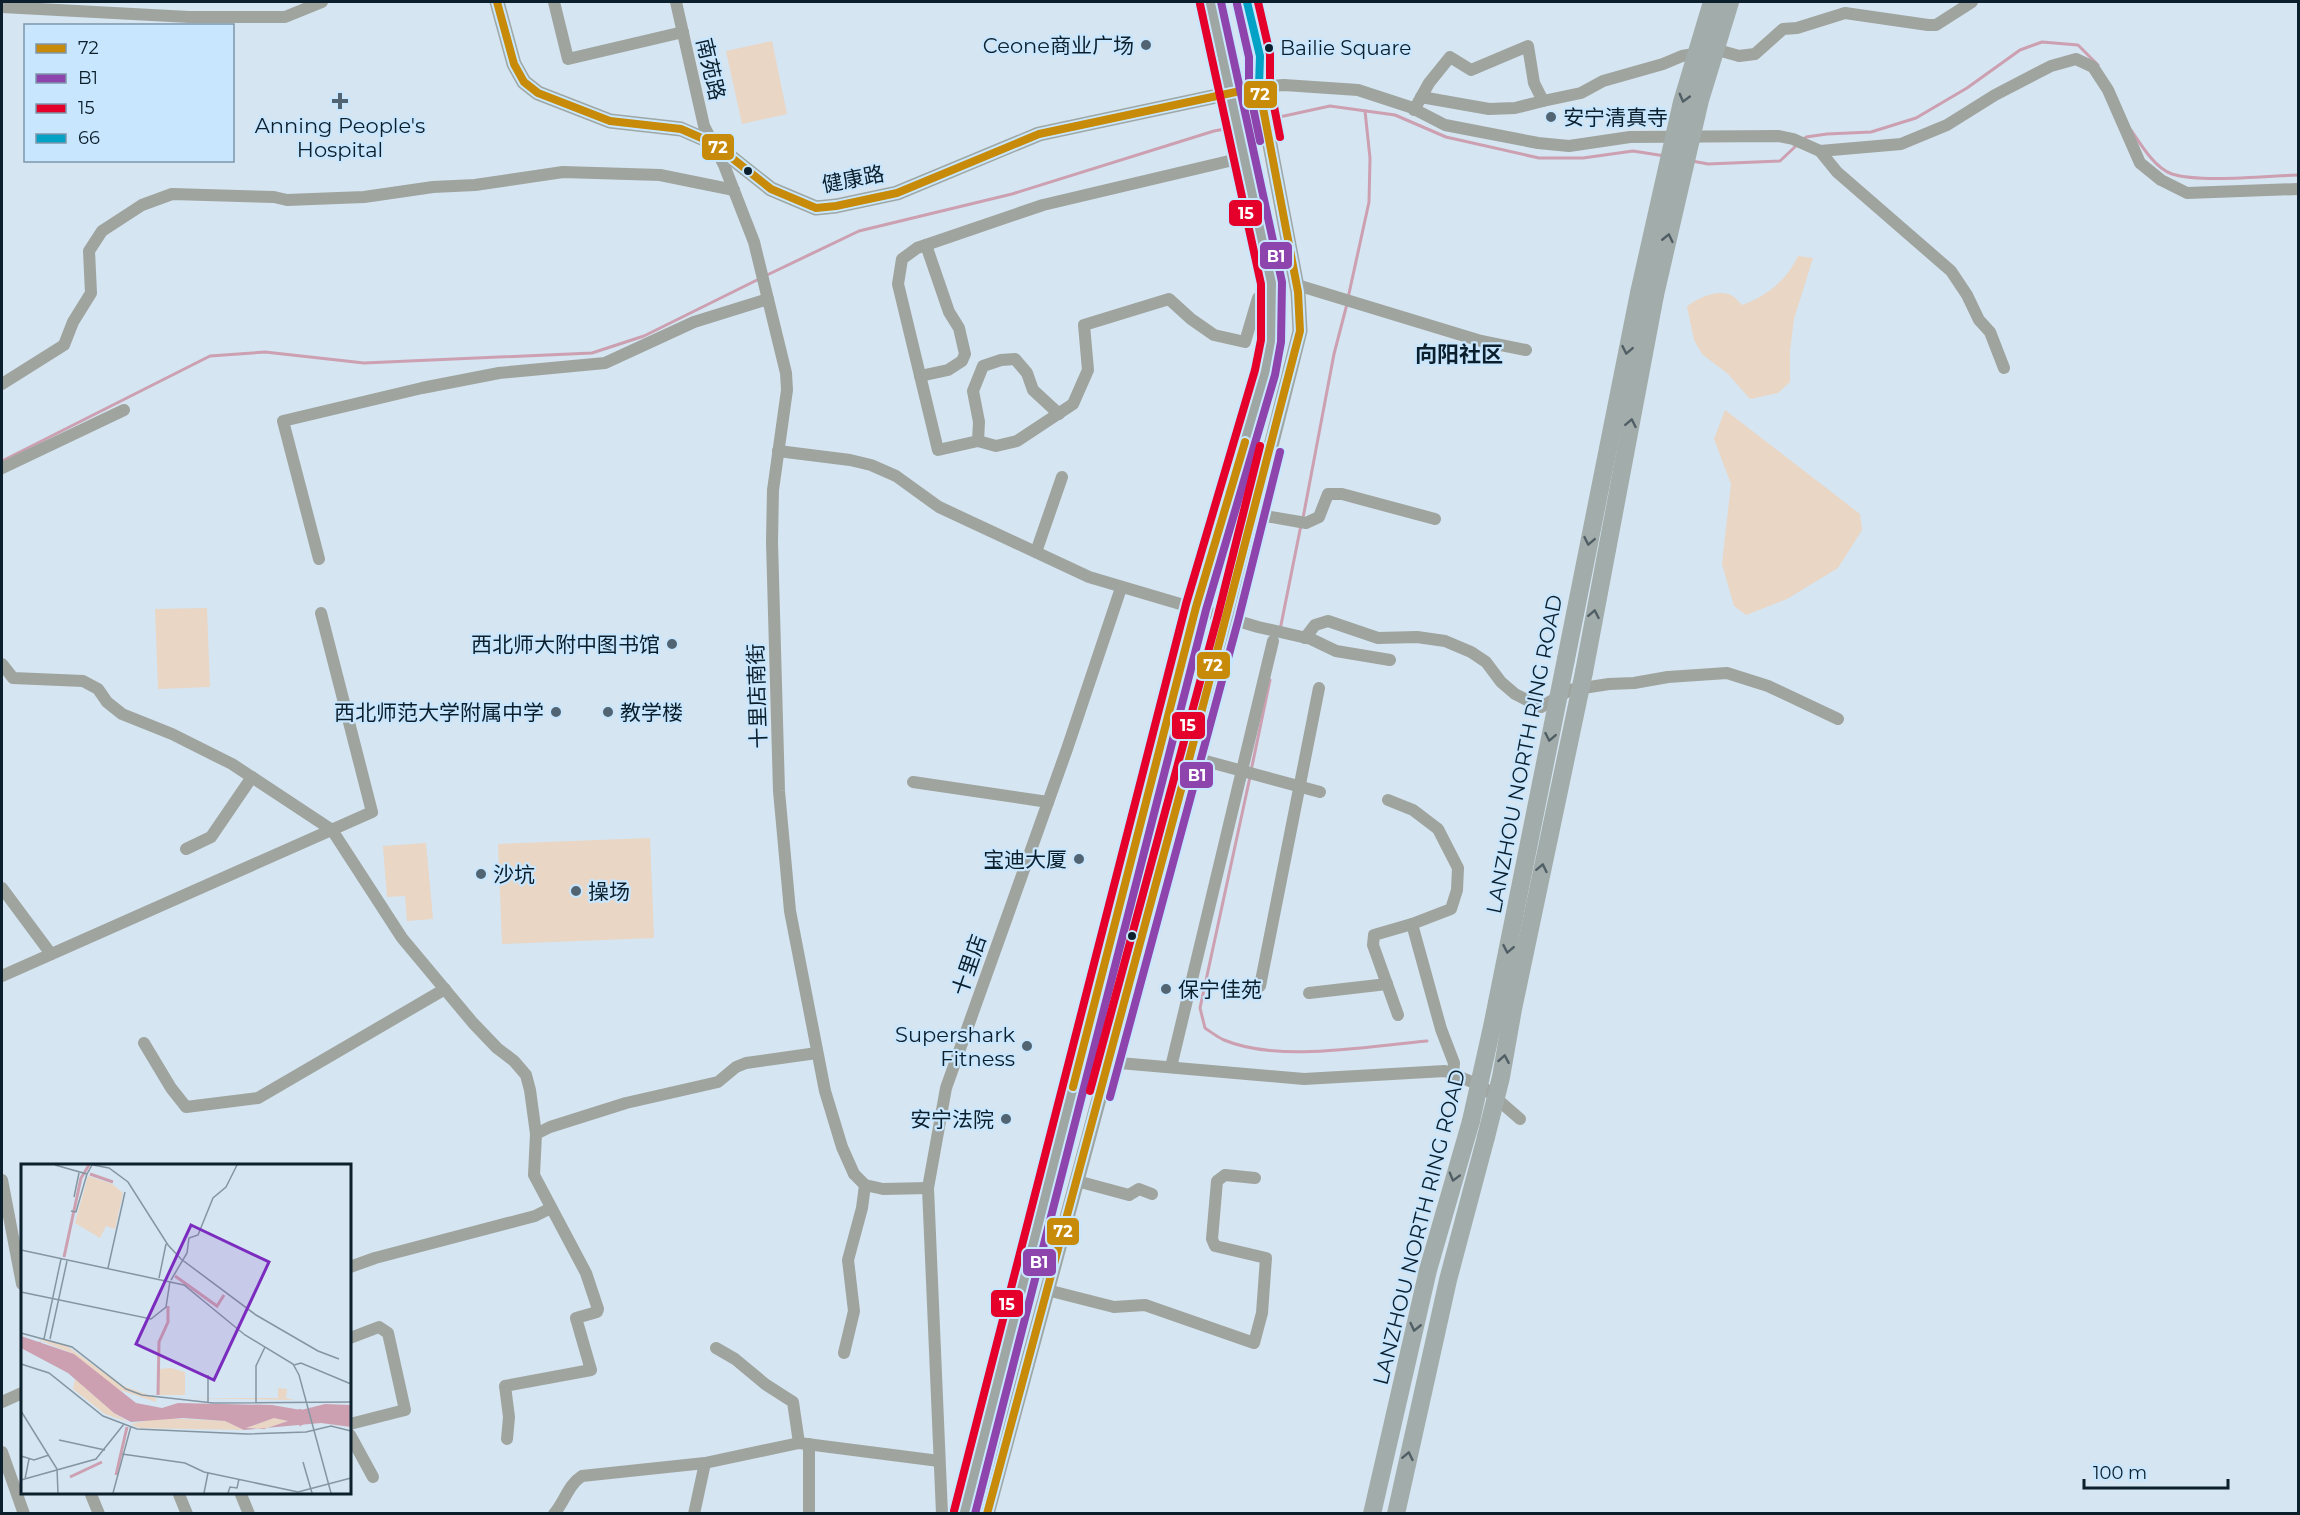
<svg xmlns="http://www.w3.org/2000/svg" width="2300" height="1515" viewBox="0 0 2300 1515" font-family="Montserrat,'Noto Sans SC',sans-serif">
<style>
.green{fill:#ead6c4}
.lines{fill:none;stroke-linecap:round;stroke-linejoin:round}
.stream{stroke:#cca0b1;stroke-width:3}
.minor{stroke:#9fa49f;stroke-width:12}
.major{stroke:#9ea7a4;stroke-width:15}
.highway{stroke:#a2acaa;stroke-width:18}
.highway-bridge{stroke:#a2acaa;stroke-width:18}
.bus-1-casing{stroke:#c8e6fe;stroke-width:12}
.bus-2-casing{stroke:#c8e6fe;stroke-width:12}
.bus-3-casing{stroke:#c8e6fe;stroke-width:12}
.bus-4-casing{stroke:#c8e6fe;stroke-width:12}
.bus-1{stroke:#c88b09;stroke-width:8}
.bus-2{stroke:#8e44ad;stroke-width:8}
.bus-3{stroke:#e4002b;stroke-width:8}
.bus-4{stroke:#01a2c6;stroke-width:8}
.oneway{stroke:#505e65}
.poi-dot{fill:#526472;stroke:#c8e6fe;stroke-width:2}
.bus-dot{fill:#0c1f2d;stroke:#c8e6fe;stroke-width:2}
.labels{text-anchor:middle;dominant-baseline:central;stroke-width:4.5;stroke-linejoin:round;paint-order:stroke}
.bus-label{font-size:20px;fill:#0c1f2d;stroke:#c8e6fe;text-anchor:start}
.poi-label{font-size:21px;fill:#0c1f2d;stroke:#c8e6fe;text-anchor:end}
.street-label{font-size:21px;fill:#0c1f2d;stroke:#c8e6fe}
.neighbourhood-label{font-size:22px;font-weight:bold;fill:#0c1f2d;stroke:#c8e6fe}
.inset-river{fill:none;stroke:#cca0b1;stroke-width:3}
.inset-road{fill:none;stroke:#8596a3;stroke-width:1.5}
.view{fill:#7b2cbf;fill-opacity:0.15;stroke:#7b2cbf;stroke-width:3}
.inset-edge{fill:none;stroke:#0c1f2d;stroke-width:3}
.line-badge{stroke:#c8e6fe;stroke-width:2}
.badge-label{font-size:16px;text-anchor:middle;font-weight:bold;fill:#fff}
</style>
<rect width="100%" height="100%" fill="#d5e5f1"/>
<g class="green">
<path d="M772,41L787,114L742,124L726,51Z"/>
<path d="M1798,256L1813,258L1794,319L1790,351V382L1778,393L1750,399L1728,374L1702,354L1694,340L1687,306C1699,298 1716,289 1731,295C1735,297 1739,302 1742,305C1767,296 1787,280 1798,256Z"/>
<path d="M1725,410L1860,514L1862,530L1838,568L1787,599L1746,615L1734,606L1722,564L1731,484L1714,439Z"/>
<path d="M207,608L210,687L158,689L155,609Z"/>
<path d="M650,838L654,938L502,944L498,844Z"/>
<path d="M426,843L433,919L407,921L405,896L387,897L383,846Z"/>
</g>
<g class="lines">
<g class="stream">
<path d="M1270,119L1330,106L1395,115L1446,137L1539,158H1583L1633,151L1665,156"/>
<path d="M1244,125L1261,121"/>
<path d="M2131,130C2141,145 2155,168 2172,174C2200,183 2267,176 2298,175"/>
<path d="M1803,140L1806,137L1827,134L1871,132L1916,118L1967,88L2020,50L2042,42L2078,45L2098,65"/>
<path d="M1692,161L1708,164L1780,161L1798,144"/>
<path d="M765,276L859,231L1012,194L1214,131L1235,127"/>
<path d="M1348,298L1369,202L1370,158L1365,111"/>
<path d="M2,461L210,356L265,352L364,363L592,353L644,336L759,279"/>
<path d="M1303,518L1334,354L1347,304"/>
<path d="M1280,630L1301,525"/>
<path d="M1251,771L1270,680"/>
<path d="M1250,777L1200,1008L1205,1028C1211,1032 1217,1037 1224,1040C1278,1063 1369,1046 1427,1041"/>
</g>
<g class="minor">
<path d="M554,2L568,59L683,32"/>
<path d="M676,2L704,126L724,165L754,242L786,373L787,390L773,490L772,542L779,791L790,911L825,1091L842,1147L854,1174L865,1185L883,1189L928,1188"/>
<path d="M2,7L189,17H285L322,2"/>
<path d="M1259,87L1284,85L1358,90L1410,107L1445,125L1538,143L1569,146L1630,137L1779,136L1793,139L1820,151L1901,144L1947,125L1995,95L2051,66L2076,59L2093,67L2108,90L2140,163L2161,180L2187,193L2298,189"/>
<path d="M1421,97L1489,109L1515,108L1543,101"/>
<path d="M1414,110L1429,83L1450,57L1471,70L1528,46L1534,83L1543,101L1581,93L1603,81L1663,64L1682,56L1718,50L1739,56L1755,54L1783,29L1797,28L1845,13L1928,25H1936L1972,2"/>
<path d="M1820,151L1837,172L1951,271L1967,295L1979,320L1990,332L2004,368"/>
<path d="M1246,157L1043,205L917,248L902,259L898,284L938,450L978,441L996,446L1017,441L1073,404L1088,370L1084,325L1169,299L1191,319L1214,335L1245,342L1258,298"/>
<path d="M1297,285L1481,341L1526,350"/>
<path d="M920,376L948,370L962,361L965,354L959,328L949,312L926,245"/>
<path d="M2,384L64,345L73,322L91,293L89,251L102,231L142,205L172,194L274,197L287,200L364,197L433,187L475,185L563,172L660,175L734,190"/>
<path d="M978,441L979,422L973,391L983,366L1001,360L1015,359L1027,373L1033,390L1059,414"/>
<path d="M778,451L850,460L871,465L896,476L939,507L1089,577L1258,627L1311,639L1336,651L1390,660"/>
<path d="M2,468L124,410"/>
<path d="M1254,514L1306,523L1319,517L1328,494H1342L1435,519"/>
<path d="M1036,552L1062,477"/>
<path d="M319,559L283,421L422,388L499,373L605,363L694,322L768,299"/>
<path d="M1305,638L1315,625L1328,621L1378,638L1417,637L1445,641L1471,652L1486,662L1501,682L1515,694L1541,707L1570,690L1609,684L1634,683L1668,677L1727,673L1768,686L1838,719"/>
<path d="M2,664L13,678L83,681L98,689L107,702L122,714L172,734L232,764L332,830L402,938L473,1023L497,1048L514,1061L526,1075L530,1090L536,1134L534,1175L586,1273L598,1309L597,1312L576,1318L591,1370L505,1386L509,1417L507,1439"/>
<path d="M1191,757L1320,792"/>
<path d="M913,782L1048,802"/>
<path d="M1388,800L1413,810L1438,829L1458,868L1457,890L1451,909L1412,924L1374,935L1373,945L1398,1015"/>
<path d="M186,849L211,837L252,777"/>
<path d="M2,888L51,954"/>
<path d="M1412,924L1441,1029L1454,1063L1453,1074"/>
<path d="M2,976L372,812L321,613"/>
<path d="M1260,986L1319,688"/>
<path d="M1309,993L1387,984"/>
<path d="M144,1043L171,1088L186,1107L258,1098L445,989"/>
<path d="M1108,1062L1304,1079L1445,1071L1482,1086L1520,1119"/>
<path d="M1171,1067L1273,641"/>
<path d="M536,1134L550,1127L626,1103L718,1082L736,1067L746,1063L817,1053"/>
<path d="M2,1180L22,1284"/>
<path d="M1077,1181L1129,1195L1139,1189L1152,1194"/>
<path d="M350,1267L375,1258L535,1216L551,1208"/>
<path d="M1047,1290L1114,1307L1145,1305L1254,1343L1262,1313L1266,1258L1215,1246L1212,1239L1217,1181L1225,1175L1255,1178"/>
<path d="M350,1338L379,1327L388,1333L405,1410L350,1424"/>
<path d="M716,1348L735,1359L765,1384L793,1402L799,1443"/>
<path d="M844,1353L854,1311L848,1260L862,1208L865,1185"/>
<path d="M2,1402L22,1393"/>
<path d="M350,1435L373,1477"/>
<path d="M809,1444V1514"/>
<path d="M2,1452L24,1514"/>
<path d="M90,1492L99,1514"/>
<path d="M178,1492L187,1514"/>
<path d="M240,1492L249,1514"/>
<path d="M554,1514C565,1501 568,1485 582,1476L705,1463L799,1443L939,1461"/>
<path d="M694,1514L705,1463"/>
<path d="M942,1514L928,1188L946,1088L1067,749L1121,588"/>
</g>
<g class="major">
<path d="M497,2L514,64L524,82L538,93L610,121L681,129L713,143L771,189L816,208L836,206L897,193L1039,134L1259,87"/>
<path d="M964,1514L1196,607L1265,372L1271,341L1272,283L1237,117L1210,2"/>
<path d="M987,1514C1093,1120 1201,727 1300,331L1298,292L1259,87L1260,56L1247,2"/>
</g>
<g class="highway">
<path d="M1566,659L1639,293"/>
<path d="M1584,672L1655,295"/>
<path d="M1372,1514L1428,1270L1471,1121"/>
<path d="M1396,1514L1448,1280L1486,1137"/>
</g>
<g class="highway-bridge">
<path d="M1639,293L1682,102L1712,2"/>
<path d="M1655,295L1700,100L1730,2"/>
<path d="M1471,1121L1492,1027L1566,659"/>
<path d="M1486,1137L1501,1077L1513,1009L1584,672"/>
</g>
<defs>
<g id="bus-1">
<path d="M497,2L514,64L524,82L538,93L610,121L681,129L713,143L771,189L816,208L836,206L897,193L1039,134L1259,87L1298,292L1300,331L1185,775L987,1514"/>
<path d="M1073,1087L1196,607L1245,442"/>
</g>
<g id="bus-2">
<path d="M1237,4L1249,57V88L1260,141"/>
<path d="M1110,1097L1238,621L1280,452"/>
<path d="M975,1514L1206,610L1275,375L1281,342L1282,282L1221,2"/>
</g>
<g id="bus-3">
<path d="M1258,2L1270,54V86L1280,137"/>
<path d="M1090,1091L1218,615L1260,446"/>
<path d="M954,1511L1186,604L1255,370L1261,340V284L1200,4"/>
</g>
<path id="bus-4" d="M1247,2L1260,56L1259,87"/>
</defs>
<use href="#bus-1" class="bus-1-casing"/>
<use href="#bus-2" class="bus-2-casing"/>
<use href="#bus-3" class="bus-3-casing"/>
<use href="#bus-4" class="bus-4-casing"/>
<use href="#bus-1" class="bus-1"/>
<use href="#bus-2" class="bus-2"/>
<use href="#bus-3" class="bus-3"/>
<use href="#bus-4" class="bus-4"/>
</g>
<defs><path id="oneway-chevron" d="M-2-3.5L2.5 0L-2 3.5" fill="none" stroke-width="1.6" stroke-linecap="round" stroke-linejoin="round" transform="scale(1.5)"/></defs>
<g class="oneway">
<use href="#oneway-chevron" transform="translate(1684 98) rotate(105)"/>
<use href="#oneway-chevron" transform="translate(1668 238) rotate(-77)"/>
<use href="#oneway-chevron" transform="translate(1627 350) rotate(101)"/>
<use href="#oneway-chevron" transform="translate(1631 423) rotate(-79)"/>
<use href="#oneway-chevron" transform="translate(1589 541) rotate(101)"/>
<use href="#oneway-chevron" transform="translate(1594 614) rotate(-79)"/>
<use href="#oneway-chevron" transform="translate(1550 737) rotate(101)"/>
<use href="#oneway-chevron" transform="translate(1542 868) rotate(-78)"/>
<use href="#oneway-chevron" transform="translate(1508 949) rotate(101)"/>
<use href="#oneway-chevron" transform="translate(1504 1059) rotate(-80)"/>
<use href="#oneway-chevron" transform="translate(1454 1177) rotate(106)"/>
<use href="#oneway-chevron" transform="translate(1415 1327) rotate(103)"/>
<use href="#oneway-chevron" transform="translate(1408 1456) rotate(-78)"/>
</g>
<g class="poi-dot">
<circle cx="1146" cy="45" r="6"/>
<path d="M337 92h6v6h6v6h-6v6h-6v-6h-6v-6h6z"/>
<circle cx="1551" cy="117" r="6"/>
<circle cx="672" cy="644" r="6"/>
<circle cx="556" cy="712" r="6"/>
<circle cx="608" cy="712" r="6"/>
<circle cx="1079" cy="859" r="6"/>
<circle cx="481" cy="874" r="6"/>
<circle cx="576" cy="891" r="6"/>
<circle cx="1166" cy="989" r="6"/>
<circle cx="1027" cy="1046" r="6"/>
<circle cx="1006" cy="1119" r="6"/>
</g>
<g class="bus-dot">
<circle cx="1269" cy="48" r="5"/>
<circle cx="748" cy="171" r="5"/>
<circle cx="1132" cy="936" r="5"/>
</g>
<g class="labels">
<g class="bus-label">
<text x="1280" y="48">Bailie Square</text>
</g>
<g class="poi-label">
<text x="1134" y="45">Ceone商业广场</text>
<text x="1563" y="117" text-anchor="start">安宁清真寺</text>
<text x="340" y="125" text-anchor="middle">Anning People's<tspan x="340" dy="24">Hospital</tspan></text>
<text x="660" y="644">西北师大附中图书馆</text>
<text x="544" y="712">西北师范大学附属中学</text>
<text x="620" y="712" text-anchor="start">教学楼</text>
<text x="1067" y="859">宝迪大厦</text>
<text x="493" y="874" text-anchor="start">沙坑</text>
<text x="588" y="891" text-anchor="start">操场</text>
<text x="1178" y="989" text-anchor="start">保宁佳苑</text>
<text x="1015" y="1034">Supershark<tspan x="1015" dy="24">Fitness</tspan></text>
<text x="994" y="1119">安宁法院</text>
</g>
<g class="street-label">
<text transform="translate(711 69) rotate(77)">南苑路</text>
<text transform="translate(853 179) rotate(-11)">健康路</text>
<text transform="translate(757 696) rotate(-92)">十里店南街</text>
<text transform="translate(1524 754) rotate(-79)">LANZHOU NORTH RING ROAD</text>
<text transform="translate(969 965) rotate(-71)">十里店</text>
<text transform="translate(1419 1227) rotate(-76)">LANZHOU NORTH RING ROAD</text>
</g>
<g class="neighbourhood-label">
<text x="1459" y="354">向阳社区</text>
</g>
</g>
<g transform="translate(21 1164)">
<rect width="330" height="330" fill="#d5e5f1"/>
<path d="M67,12L91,20L102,29L94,65L85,62L79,74L54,59ZM16,175L43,180L100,221L135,234V238L93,224L53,190ZM150,204L164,208V231H138V205ZM54,215L93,249L107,258L84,250L52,225ZM257,224L266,225L265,234L273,236L166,234H257ZM138,254L204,257L223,266L118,264L110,260ZM253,254L267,257L243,265L225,264Z" fill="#ead6c4"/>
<path d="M0,172L53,190L115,239L141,244L157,239L251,241L280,246L304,240L329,241L330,263L300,259L223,266L204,257L162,254L110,258L93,249L47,209L0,184ZM253,254L267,257L243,265L225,264Z" fill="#cca0b1" fill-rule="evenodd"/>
<path class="inset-river" d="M69,10L92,18M43,93L60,14L68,1M154,112L196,142L203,131M18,178L19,182L46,197L107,246L257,250L280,260M137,231L138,178L147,158V142M279,245L280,260L288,254M293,254L309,251L330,255M95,311L106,263M49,313L81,298"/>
<path class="inset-road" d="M34,1L66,10L71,1M72,1L88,4L107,18L147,81L160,95L235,151L297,187L318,195M53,33L58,9M50,47L55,48L66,10M0,86L163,121L224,171L272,200L278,211L310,329M87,104L104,28M138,114L145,80M150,116L166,89L168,74L177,71L192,34L205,23L216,1M0,128L130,155L145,143L149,117M0,169L51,183L105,225L121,231L192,239L330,238M23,175L40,95M29,175L46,97M0,200L28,209L82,252L116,265L226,270L285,268L310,262L330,267M273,201L280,199L330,220M187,238V211M235,239V202L244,183M0,247L36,305L37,329M38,276L84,286M101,290L164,299L183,308L277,328L330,314M0,292L13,296L28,291M282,298L291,329M4,315L8,295M0,316L75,295L103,260M92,329L110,262M183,329L187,309M207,329L209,323L216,324L218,315"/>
<path class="view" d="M170,61L248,98L193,216L115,180Z"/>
<rect width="330" height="330" class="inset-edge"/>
</g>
<g class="line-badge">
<rect x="1243" y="80" width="35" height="29" rx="6" fill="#c88b09"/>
<rect x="701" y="133" width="34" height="28" rx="6" fill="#c88b09"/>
<rect x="1228" y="199" width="35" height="28" rx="6" fill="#e4002b"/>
<rect x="1259" y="241" width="34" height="29" rx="6" fill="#8e44ad"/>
<rect x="1196" y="651" width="35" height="29" rx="6" fill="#c88b09"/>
<rect x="1171" y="711" width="35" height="29" rx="6" fill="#e4002b"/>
<rect x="1179" y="761" width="35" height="28" rx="6" fill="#8e44ad"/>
<rect x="1046" y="1217" width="34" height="29" rx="6" fill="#c88b09"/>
<rect x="1022" y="1248" width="35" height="29" rx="6" fill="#8e44ad"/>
<rect x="990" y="1289" width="34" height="29" rx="6" fill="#e4002b"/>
</g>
<g class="badge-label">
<text x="1260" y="100">72</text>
<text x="718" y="153">72</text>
<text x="1246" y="219">15</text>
<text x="1276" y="262">B1</text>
<text x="1213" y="671">72</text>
<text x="1188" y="731">15</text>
<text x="1197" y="781">B1</text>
<text x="1063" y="1237">72</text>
<text x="1039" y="1268">B1</text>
<text x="1007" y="1310">15</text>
</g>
<rect width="2300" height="1515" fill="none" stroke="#0c1f2d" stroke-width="6"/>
<rect x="24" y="24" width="210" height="138" fill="#c8e6fe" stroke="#7d96aa" stroke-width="1.5"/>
<rect x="36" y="44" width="30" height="9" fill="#c88b09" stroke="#7d96aa" stroke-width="1.5"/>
<text x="78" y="54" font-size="18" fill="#0c1f2d">72</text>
<rect x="36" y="74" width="30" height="9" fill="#8e44ad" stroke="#7d96aa" stroke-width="1.5"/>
<text x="78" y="84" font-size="18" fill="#0c1f2d">B1</text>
<rect x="36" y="104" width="30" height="9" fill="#e4002b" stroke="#7d96aa" stroke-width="1.5"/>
<text x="78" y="114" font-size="18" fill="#0c1f2d">15</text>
<rect x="36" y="134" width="30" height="9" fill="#01a2c6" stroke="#7d96aa" stroke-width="1.5"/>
<text x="78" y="144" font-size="18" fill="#0c1f2d">66</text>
<path d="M2084 1479v9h144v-9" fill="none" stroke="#0c1f2d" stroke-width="3"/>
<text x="2093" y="1479" font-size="18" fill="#0c1f2d" stroke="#c8e6fe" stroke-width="4.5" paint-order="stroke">100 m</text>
</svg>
